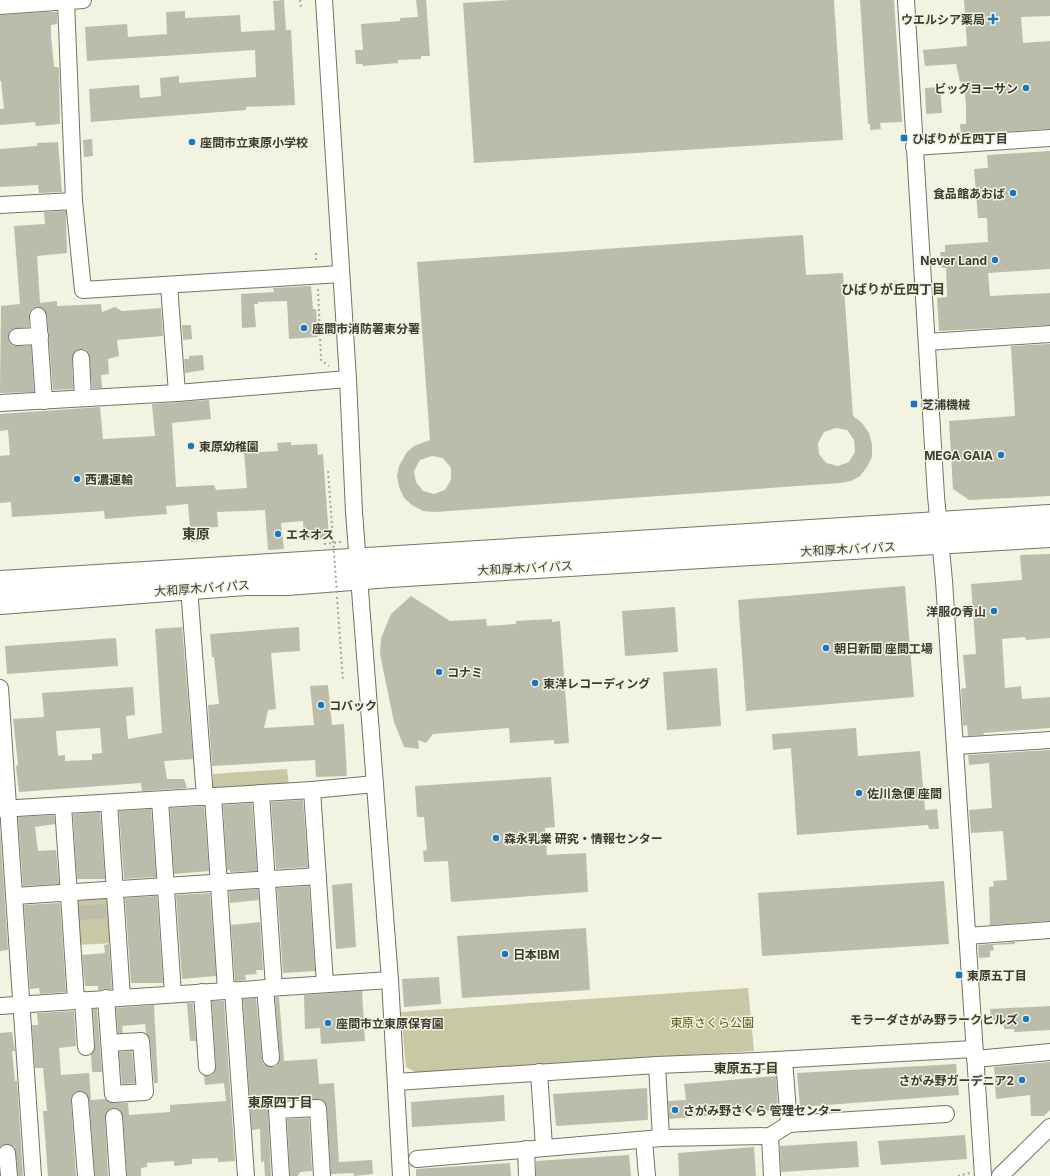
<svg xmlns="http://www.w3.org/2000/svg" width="1050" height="1176" viewBox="0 0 1050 1176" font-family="Inter,'Noto Sans JP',sans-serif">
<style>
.green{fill:#c8c9a4}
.building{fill:#bcbcaa;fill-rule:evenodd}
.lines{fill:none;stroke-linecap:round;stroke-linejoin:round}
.minor-casing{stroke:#747464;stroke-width:18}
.highway-casing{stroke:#747464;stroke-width:24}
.path{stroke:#a4a597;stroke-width:2;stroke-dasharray:2 3;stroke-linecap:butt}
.minor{stroke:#fff;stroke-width:16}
.highway{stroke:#fff;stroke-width:22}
.path-bridge{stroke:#a4a597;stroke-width:2;stroke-dasharray:2 3;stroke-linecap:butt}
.poi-dot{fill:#1876c3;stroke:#f2f3e0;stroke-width:1.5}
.labels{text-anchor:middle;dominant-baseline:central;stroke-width:3;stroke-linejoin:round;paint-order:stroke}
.poi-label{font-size:12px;font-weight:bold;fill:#3b3b34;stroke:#f2f3e0;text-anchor:start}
.street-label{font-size:12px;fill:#3b3b34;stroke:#f2f3e0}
.park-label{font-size:12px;fill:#5b5912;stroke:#f2f3e0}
.neighbourhood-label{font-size:13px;font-weight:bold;fill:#3c3c2d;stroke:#f2f3e0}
.quarter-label{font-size:14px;font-weight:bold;fill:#3c3c2d;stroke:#f2f3e0}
</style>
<rect width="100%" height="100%" fill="#f2f3e0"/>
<g class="green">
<path d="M287,769L289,785L213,791V774Z"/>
<path d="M111,893L116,943L75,945L73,896Z"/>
<path d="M748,988L754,1051L417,1073L406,1067L401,1012Z"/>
</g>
<g class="building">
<path d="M284,0L286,30H291L295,105L246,107V110L91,122L89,89L139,85L140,98L161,96L160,78L179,76V83L256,77L255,50L87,61L85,27L127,24L128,37L167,34L166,12L185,11V18L240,15L241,32L275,30L273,1Z"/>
<path d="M416,0H426L430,56H421V59L398,60V63L363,66V64H356L355,50H363L361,24L400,21V18L418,17Z"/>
<path d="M510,0H834L843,140L474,163L463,3Z"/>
<path d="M860,0H894L902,122L880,123L881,129L870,130V124H868Z"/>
<path d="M964,0H1050V16L1021,17L1023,43L1050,41V129L961,134L960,124H966V106L964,82H960L956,64L925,66L923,50L967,46Z"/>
<path d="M44,12H57V24L51,25V36L54,67H58L59,70L60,124L36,126L35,122L0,125V109H4L1,81H0V15Z"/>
<path d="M940,87L942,113L926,114L925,88Z"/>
<path d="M92,139L93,156L84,157L83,140Z"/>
<path d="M58,142L62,192L39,193L38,185L0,187V149L37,146V143Z"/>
<path d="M1050,151V269L988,273L990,296L1050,293V325L939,331L937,298L947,297L946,268H942L940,252H945V245L988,242L987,218H978L974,169L988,168L987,155Z"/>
<path d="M64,211H66V221L67,253L37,256L40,303L57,301V306L101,304L102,312L115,307L122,311L161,308L163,336L117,340L119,356L108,359L109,374L101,375L102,388H92L89,353L85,349L76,350L72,358L73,389L53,390L47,315L42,308H33L29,312V327L12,329L8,337L9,342L13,346H31L34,392L0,393L1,306L20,304L14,226L45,224L44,212Z"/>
<path d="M803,235L806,275L843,273L853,416L862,423L869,433L872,444V457L867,467L860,476L851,481L840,483L435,512L423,511L412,505L404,498L399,487L397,476L399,466L407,452L414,446L430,440L417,262ZM836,428L847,430L854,440L855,452L849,462L838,466L826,463L819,454L818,443L824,432ZM432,456L443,458L451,468V480L445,490L434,494L423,491L416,482L414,471L420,460Z"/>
<path d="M311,286L313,309H316L318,337L289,339L287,301L258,302V304H254L256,327L242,328L241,294L274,292L273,288Z"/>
<path d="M182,325H191L192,339L183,340Z"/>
<path d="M1050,344V496L969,500L953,489L949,421L1015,416L1011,346Z"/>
<path d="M203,355L204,370L185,373L184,359H189V356Z"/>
<path d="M209,400L211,419L172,423L176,487L214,485L216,490L247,488L244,453L278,451L277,443L291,442V445L317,444L318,455L323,454L329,538L304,540L303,521L281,523L284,549L268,550L265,510L217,512L218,527L201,528L200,541L191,542L188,504L166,506L167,514L105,519L104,511L12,517L11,502L0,503V456L10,455L8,430L0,431V414L100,407L103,439L155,436L152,404Z"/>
<path d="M1050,554V638L1026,640L1025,637L1002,639L1005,688L1021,686L1022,699L1050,697V728L983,733L984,735L968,736L967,725L963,726L961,689L966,688L963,655L976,654L971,584L1022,580L1020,555Z"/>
<path d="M905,586L914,697L746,711L738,600Z"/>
<path d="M411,596L450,621L486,619L487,626L516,624V621L552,619V622L560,621L569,743L554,744V740L510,743L509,728L433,734L426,743L418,740L419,749L404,747L394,722L380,654L381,638L391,614Z"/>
<path d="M675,607L678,652L625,656L622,611Z"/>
<path d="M182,627L193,759L164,761L167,779H184L187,788L142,791L141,783L19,792L16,767L18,764L13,719L44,717L42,693L133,687L135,715L126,716L128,739L162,733L155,629ZM100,728L102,753L92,754V760L65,761V755L58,756L56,731Z"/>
<path d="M299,627L300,651L271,653L276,709L268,710L264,728L314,725L310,686L328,685L332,725L344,724L347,776L316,777L315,760L212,766L208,705L219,704L214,657H212L210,634Z"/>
<path d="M116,638L118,666L7,674L5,646Z"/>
<path d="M717,668L721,726L667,730L663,672Z"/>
<path d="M856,728L858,756L920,751L925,810L937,809L939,829H929L928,825L797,835L791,748L773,750L772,734Z"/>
<path d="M1050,750V921L990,925L989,887L994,886L993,881L1007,880L1003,831L971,833L969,810L992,808L989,763L969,765L968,755Z"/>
<path d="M551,777L555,827L545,828L547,855L586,853L588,892L451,902L448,861L424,862L423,851L427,850L424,817H417L415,786Z"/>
<path d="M303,800L308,867L276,869L271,802Z"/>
<path d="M252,803L257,871L230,872V870H227L223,805Z"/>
<path d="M204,806L209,871L174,874L170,808Z"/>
<path d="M151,809L156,877L124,879L119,811Z"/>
<path d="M100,812L105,879H77L73,814Z"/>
<path d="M54,815L55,824L35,827L38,851L56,850L59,884L23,886L18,817Z"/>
<path d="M0,829L8,950L0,951Z"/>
<path d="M944,881L949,944L762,956L758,893Z"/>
<path d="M352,883L356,947L336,949L332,885Z"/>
<path d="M309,886L315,971L283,973L277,888Z"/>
<path d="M258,889L259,900L230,903L229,891Z"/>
<path d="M210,893L216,976L182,979L176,895Z"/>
<path d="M157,896L163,983H131L125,898Z"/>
<path d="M60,903L66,992L40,994L39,988L30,989L24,905Z"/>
<path d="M106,904L107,918L80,920L79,906Z"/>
<path d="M260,922L263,970H256L257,974L245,975L246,980L235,981L231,925Z"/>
<path d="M586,928L590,990L462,998L457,936Z"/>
<path d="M1015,942V944L993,945L994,950L990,951V957L979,958L978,945Z"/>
<path d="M109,944L112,989L98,990V986H85L82,955L105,953L104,945Z"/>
<path d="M439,977L441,1004L404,1007L402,979Z"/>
<path d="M362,991L365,1041L321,1044L320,1028L305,1029L304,995Z"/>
<path d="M275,997H279L284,1061L317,1059L319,1084L334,1083L339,1162L372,1160L373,1174L354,1176L353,1173L331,1174L327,1107L323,1100L318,1099L277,1101L269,1105L268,1111L271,1176H265L264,1161L261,1162L260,1129L252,1130L243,999L256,998L262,1059L263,1064L271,1067L277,1066L280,1058Z"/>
<path d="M212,1001H224L235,1161L218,1162V1158L192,1159V1164L174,1166V1161L147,1163V1167L141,1168V1176H127L123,1116L119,1109L113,1108L106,1112L105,1118L108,1176H95L89,1099L84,1092L79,1091L72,1096L71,1101L76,1176H48L43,1111H47L43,1068H35L32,1025H38L37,1013L74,1011L76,1046L59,1048L61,1075L89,1073L91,1100L105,1099L113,1103H128L129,1115L170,1112V1105L226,1101L224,1083L205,1085L204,1076L213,1075L216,1067Z"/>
<path d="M187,1003H193L196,1041H190Z"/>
<path d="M154,1005L158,1083H154L150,1040L146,1033L145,1024L122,1026L123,1033H118L116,1008Z"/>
<path d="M1050,1006V1030L1014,1032V1029H1004L1003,1019L991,1020L990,1009Z"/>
<path d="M93,1009H97L102,1072H92L91,1055L95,1046Z"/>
<path d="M12,1032L15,1051H12L15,1081H17L23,1176H18L15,1147L7,1144L0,1147V1033Z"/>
<path d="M132,1051L135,1083L122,1084L119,1052Z"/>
<path d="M1050,1062V1110L1044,1116H1031L1030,1095L996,1099L994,1067Z"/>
<path d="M956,1064L959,1095L800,1107L797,1073Z"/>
<path d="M776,1076L778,1110L669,1119L668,1101L686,1100L684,1084Z"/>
<path d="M647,1088L648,1120L556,1126L553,1094Z"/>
<path d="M504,1095L505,1121L412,1127L411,1102Z"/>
<path d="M309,1118L312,1171L300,1172L298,1176H290L287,1119Z"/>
<path d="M965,1135L967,1159L881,1165L878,1141Z"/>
<path d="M857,1141L859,1167L781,1172L780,1146Z"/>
<path d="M754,1147L756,1176H679L678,1153Z"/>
<path d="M629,1155L631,1176H536V1161Z"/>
<path d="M510,1163L511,1176H416V1169Z"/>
</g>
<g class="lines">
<defs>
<g id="minor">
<path d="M324,0L348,379L354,512L390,980L401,1176"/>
<path d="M906,0L936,496L944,581L983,1176"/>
<path d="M66,1L74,201L83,290L341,274"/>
<path d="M0,6L83,0"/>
<path d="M914,147L1050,138"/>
<path d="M0,205L74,201"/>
<path d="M169,285L177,393"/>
<path d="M38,316L44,401"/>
<path d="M17,337L40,336"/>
<path d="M927,342L1050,334"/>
<path d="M81,358L83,398"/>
<path d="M0,403L177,393L348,379"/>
<path d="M189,588L205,797"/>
<path d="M0,688L33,1176"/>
<path d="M955,746L1050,740"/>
<path d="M312,790L325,984"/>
<path d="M261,793L274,987"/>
<path d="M213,796L226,990"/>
<path d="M160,800L173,994"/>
<path d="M109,803L122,997"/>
<path d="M63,806L76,1000"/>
<path d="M0,809L312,790L375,784"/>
<path d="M15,896L318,876"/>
<path d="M967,936L1050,930"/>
<path d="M265,988L271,1058"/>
<path d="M233,990L246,1176"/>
<path d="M202,992L207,1067"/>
<path d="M106,998L113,1094L145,1092L141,1041L109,1043"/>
<path d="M83,1000L86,1047"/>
<path d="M0,1006L390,980"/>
<path d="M975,1059L1050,1052"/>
<path d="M784,1060L789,1124"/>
<path d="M657,1065L661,1138"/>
<path d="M539,1072L544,1147"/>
<path d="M396,1082L657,1065L757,1061L974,1049"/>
<path d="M80,1100L86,1176"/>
<path d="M114,1117L118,1176"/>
<path d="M770,1136L772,1176"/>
<path d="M644,1140L647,1176"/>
<path d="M526,1149L527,1176"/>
<path d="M7,1153L9,1176"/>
<path d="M417,1159L661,1138L770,1136L789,1124L946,1114"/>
<path d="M281,1176L277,1110L318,1108L322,1176"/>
<path d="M1000,1176L1050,1127"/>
</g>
<g id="highway">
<path d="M0,582L1050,516"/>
<path d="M0,603L245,584H287L390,576L1050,536"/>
</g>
</defs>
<use href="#minor" class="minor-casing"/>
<use href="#highway" class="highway-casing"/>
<g class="path">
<path d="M300,0L301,8"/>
<path d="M316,253V262"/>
<path d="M318,289L321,360L329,366"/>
<path d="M324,544L341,542"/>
<path d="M337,597L343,681"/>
<path d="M958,1176L970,1173"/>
</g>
<use href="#minor" class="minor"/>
<use href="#highway" class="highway"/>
<path class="path-bridge" d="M328,471L337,594"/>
</g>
<g class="poi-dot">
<path d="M991 13h4v4h4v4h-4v4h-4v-4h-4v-4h4z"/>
<circle cx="1026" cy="88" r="4"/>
<rect x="900" y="134" width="8" height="8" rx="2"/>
<circle cx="192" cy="142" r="4"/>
<circle cx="1013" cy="193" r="4"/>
<circle cx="995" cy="260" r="4"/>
<circle cx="304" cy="328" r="4"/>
<rect x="910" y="400" width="8" height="8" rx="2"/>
<circle cx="191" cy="446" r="4"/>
<circle cx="1001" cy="455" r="4"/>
<circle cx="77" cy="479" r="4"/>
<circle cx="278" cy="534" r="4"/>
<circle cx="994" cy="611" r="4"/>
<circle cx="826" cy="648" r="4"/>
<circle cx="439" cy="672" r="4"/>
<circle cx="535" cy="683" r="4"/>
<circle cx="321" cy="705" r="4"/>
<circle cx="859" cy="793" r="4"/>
<circle cx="496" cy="838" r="4"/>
<circle cx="505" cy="954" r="4"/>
<rect x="955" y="971" width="8" height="8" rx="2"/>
<circle cx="1026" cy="1019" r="4"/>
<circle cx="328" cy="1023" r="4"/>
<circle cx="1022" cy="1080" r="4"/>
<circle cx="675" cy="1110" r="4"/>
</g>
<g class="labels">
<g class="poi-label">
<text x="985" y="19" text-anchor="end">ウエルシア薬局</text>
<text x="1018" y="88" text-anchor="end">ビッグヨーサン</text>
<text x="912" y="138">ひばりが丘四丁目</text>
<text x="200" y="142">座間市立東原小学校</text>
<text x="1005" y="193" text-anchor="end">食品館あおば</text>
<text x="987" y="260" text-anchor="end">Never Land</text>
<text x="312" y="328">座間市消防署東分署</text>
<text x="922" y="404">芝浦機械</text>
<text x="199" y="446">東原幼稚園</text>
<text x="993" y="455" text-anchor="end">MEGA GAIA</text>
<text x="85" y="479">西濃運輸</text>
<text x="286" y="534">エネオス</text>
<text x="986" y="611" text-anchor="end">洋服の青山</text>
<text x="834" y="648">朝日新聞 座間工場</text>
<text x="447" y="672">コナミ</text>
<text x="543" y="683">東洋レコーディング</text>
<text x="329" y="705">コバック</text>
<text x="867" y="793">佐川急便 座間</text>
<text x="504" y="838">森永乳業 研究・情報センター</text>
<text x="513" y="954">日本IBM</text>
<text x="967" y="975">東原五丁目</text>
<text x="1018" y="1019" text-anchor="end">モラーダさがみ野ラークヒルズ</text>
<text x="336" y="1023">座間市立東原保育園</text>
<text x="1014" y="1080" text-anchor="end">さがみ野ガーデニア2</text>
<text x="683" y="1110">さがみ野さくら 管理センター</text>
</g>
<g class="street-label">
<text transform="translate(848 549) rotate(-3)">大和厚木バイパス</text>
<text transform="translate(525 568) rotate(-3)">大和厚木バイパス</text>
<text transform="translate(202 588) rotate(-4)">大和厚木バイパス</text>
</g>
<g class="park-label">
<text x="712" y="1022">東原さくら公園</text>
</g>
<g class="neighbourhood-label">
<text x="893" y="289">ひばりが丘四丁目</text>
<text x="746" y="1068">東原五丁目</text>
<text x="280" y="1102">東原四丁目</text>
</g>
<g class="quarter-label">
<text x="196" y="533">東原</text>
</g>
</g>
</svg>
